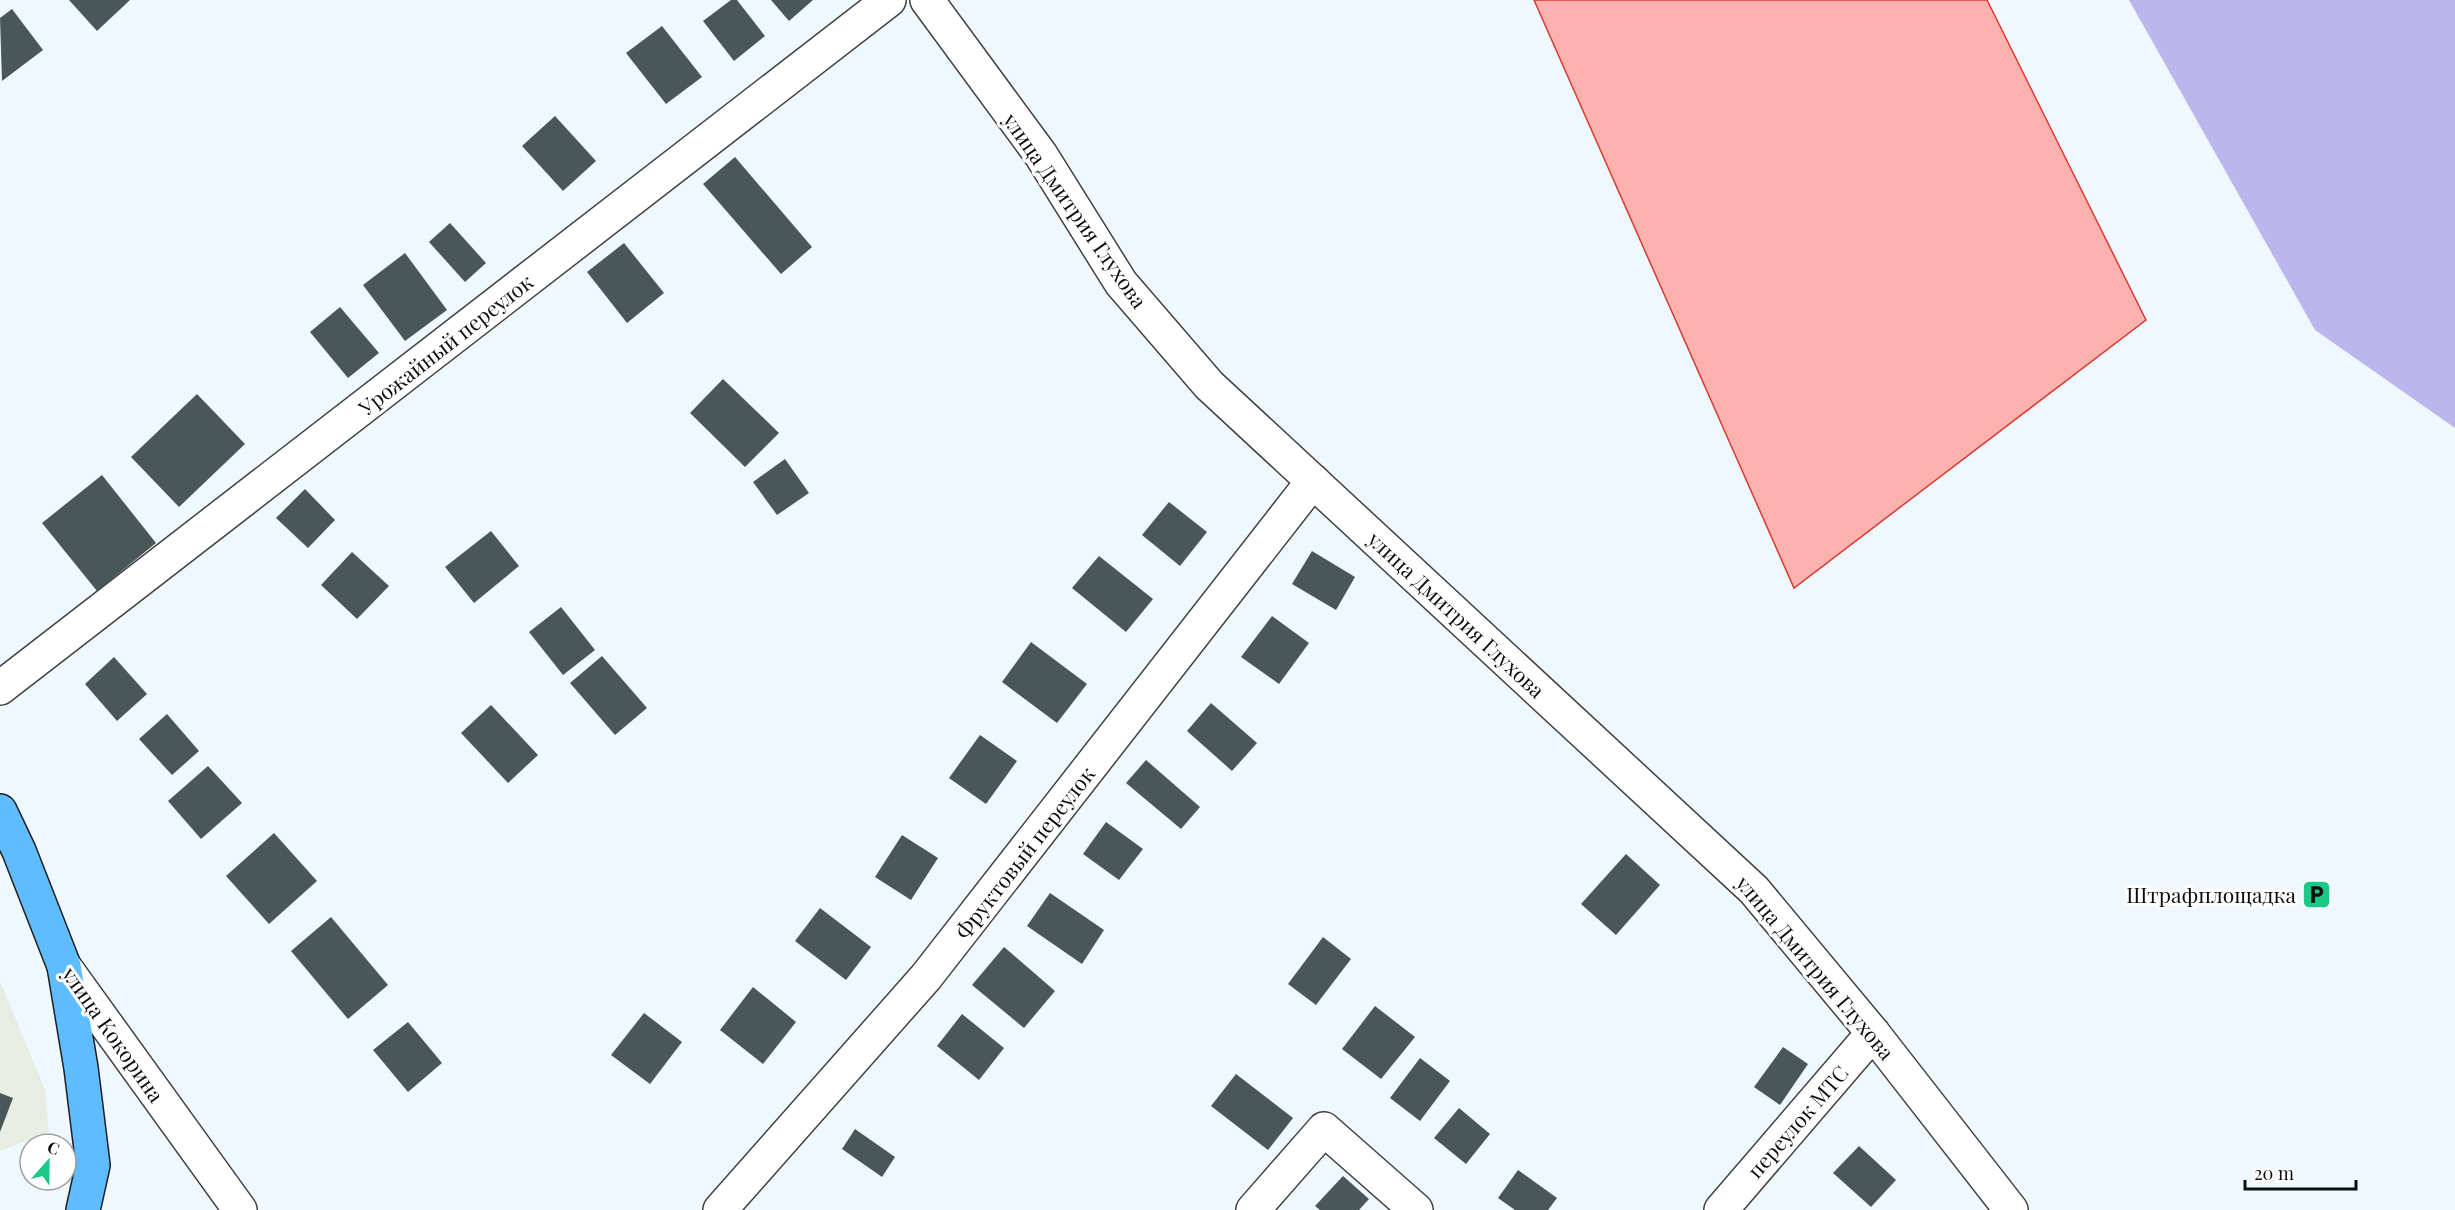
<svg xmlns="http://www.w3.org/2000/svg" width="2455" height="1210" viewBox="0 0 2455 1210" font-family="'Playfair Display',serif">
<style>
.industrial{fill:#e7ede2}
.green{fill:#bdb5ed}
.water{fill:#fbb2af;stroke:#d73b31;stroke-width:1.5}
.building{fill:#495758}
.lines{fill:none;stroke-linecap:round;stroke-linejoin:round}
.minor-casing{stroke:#414141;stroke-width:36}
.major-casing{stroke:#1f1f1f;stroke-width:36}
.minor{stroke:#fff;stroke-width:33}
.major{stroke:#5fbcff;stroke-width:33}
.labels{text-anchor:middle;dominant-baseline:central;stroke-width:6;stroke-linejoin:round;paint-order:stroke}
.street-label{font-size:21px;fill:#0e0e0e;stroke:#fff}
.poi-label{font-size:21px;fill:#0e0e0e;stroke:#fff;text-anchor:end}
</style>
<rect width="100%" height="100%" fill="#eff8ff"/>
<path class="industrial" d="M0,981L45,1090L49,1132L0,1151Z"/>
<path class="green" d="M2129,0H2455V428L2315,330Z"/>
<path class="water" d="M1534,0H1987L2146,320L1794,588Z"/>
<g class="building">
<path d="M69,0H130L97,31Z"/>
<path d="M731,0H737L765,36L734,61L703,21Z"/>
<path d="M771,0H813L789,21Z"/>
<path d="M12,9L43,50L2,81L0,18Z"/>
<path d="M662,26L702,77L666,104L626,53Z"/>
<path d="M555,116L596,161L563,191L522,146Z"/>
<path d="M735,157L812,247L781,274L703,184Z"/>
<path d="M450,223L486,263L465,282L429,242Z"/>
<path d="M624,243L664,293L627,323L587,272Z"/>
<path d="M405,253L447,310L405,341L363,285Z"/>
<path d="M340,307L379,353L348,378L310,332Z"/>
<path d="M723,379L779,433L745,467L690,413Z"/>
<path d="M197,394L245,444L179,507L131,457Z"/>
<path d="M785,459L809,493L777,515L753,482Z"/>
<path d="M102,475L156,543L97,591L42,523Z"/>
<path d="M305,489L335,520L308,548L276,518Z"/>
<path d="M1169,502L1207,532L1180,566L1142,535Z"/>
<path d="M491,531L519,566L474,603L445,567Z"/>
<path d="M1312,551L1355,577L1336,610L1292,584Z"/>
<path d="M352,552L389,586L357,619L321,585Z"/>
<path d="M1099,556L1153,599L1126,632L1072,588Z"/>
<path d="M561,607L595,650L563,675L529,632Z"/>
<path d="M1272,616L1309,643L1279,684L1241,657Z"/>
<path d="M1031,642L1087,684L1057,723L1002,682Z"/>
<path d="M602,656L647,708L615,735L570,683Z"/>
<path d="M114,657L147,694L117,721L85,684Z"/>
<path d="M1211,703L1257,743L1232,771L1187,731Z"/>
<path d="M491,705L538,755L508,783L461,733Z"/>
<path d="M167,714L199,751L172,775L139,739Z"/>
<path d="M980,735L1017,761L986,804L949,778Z"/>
<path d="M1146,760L1200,807L1181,829L1126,783Z"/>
<path d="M208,766L242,803L201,839L168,801Z"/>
<path d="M1106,822L1143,849L1119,880L1083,854Z"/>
<path d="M274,833L317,881L269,924L226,876Z"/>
<path d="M902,835L938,858L911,900L875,877Z"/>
<path d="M1626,854L1660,885L1616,935L1581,904Z"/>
<path d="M1050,893L1104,930L1082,964L1027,926Z"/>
<path d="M820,908L871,947L846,980L795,941Z"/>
<path d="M331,917L388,985L348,1019L291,951Z"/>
<path d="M1323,937L1351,959L1316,1005L1288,984Z"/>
<path d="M1004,947L1055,991L1024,1028L972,985Z"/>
<path d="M753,987L796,1022L763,1064L720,1030Z"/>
<path d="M1375,1006L1415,1037L1381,1079L1342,1049Z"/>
<path d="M644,1013L682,1042L650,1084L611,1055Z"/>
<path d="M962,1014L1004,1048L979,1080L937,1046Z"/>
<path d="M408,1022L442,1063L408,1092L373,1050Z"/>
<path d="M1783,1047L1808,1064L1780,1105L1754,1087Z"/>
<path d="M1420,1058L1450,1081L1420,1121L1390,1098Z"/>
<path d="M1236,1074L1293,1118L1268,1150L1211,1106Z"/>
<path d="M0,1093L13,1098L0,1132Z"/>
<path d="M1459,1108L1490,1134L1466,1164L1434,1138Z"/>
<path d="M855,1129L895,1157L882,1177L842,1149Z"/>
<path d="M1859,1146L1896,1180L1871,1207L1833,1173Z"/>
<path d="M1518,1170L1557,1198L1548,1210H1515L1498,1198Z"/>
<path d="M1343,1176L1369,1199L1359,1210H1320L1315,1206Z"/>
</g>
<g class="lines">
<defs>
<g id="minor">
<path d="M927,0L1041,155L1121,283L1209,385L1754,890L1873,1033L2011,1210"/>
<path d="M0,688L889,0"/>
<path d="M64,966L240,1210"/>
<path d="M720,1210L926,977L1313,481"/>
<path d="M1253,1210L1324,1129L1416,1210"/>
<path d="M1721,1210L1873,1033"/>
</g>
<path id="major" d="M0,811L19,851L64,966L81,1068L93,1165L83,1210"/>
</defs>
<use href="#minor" class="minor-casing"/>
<use href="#major" class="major-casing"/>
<use href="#minor" class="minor"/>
<use href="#major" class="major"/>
</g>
<defs>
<symbol id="parking-square" viewBox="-11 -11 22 22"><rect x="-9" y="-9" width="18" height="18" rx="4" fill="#1bc986" stroke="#fff"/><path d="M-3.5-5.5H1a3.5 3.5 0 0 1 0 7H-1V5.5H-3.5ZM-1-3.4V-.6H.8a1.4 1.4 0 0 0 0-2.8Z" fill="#111"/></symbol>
</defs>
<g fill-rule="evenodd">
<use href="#parking-square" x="2300" y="878" width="33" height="33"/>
</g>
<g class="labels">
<g class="street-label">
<text transform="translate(1076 210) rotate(55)">улица Дмитрия Глухова</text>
<text transform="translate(445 344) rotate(-38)">Урожайный переулок</text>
<text transform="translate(1457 614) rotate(43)">улица Дмитрия Глухова</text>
<text transform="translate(1024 852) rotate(-52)">Фруктовый переулок</text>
<text transform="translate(1816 967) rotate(50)">улица Дмитрия Глухова</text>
<text transform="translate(114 1034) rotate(55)">улица Кокорина</text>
<text transform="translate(1797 1121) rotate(-49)">переулок МТС</text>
</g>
<g class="poi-label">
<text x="2296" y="894">Штрафплощадка</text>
</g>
</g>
<g transform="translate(48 1162) rotate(21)"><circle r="28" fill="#ffffff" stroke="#9f9f9f" stroke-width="1.5"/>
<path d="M0-4.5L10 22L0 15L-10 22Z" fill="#1bc986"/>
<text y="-9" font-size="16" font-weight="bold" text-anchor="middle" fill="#0e0e0e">С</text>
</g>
<path d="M2245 1180v9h111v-9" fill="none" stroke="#0e0e0e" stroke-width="3"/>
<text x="2254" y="1180" font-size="18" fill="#0e0e0e" stroke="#ffffff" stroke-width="4.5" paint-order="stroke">20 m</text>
</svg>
